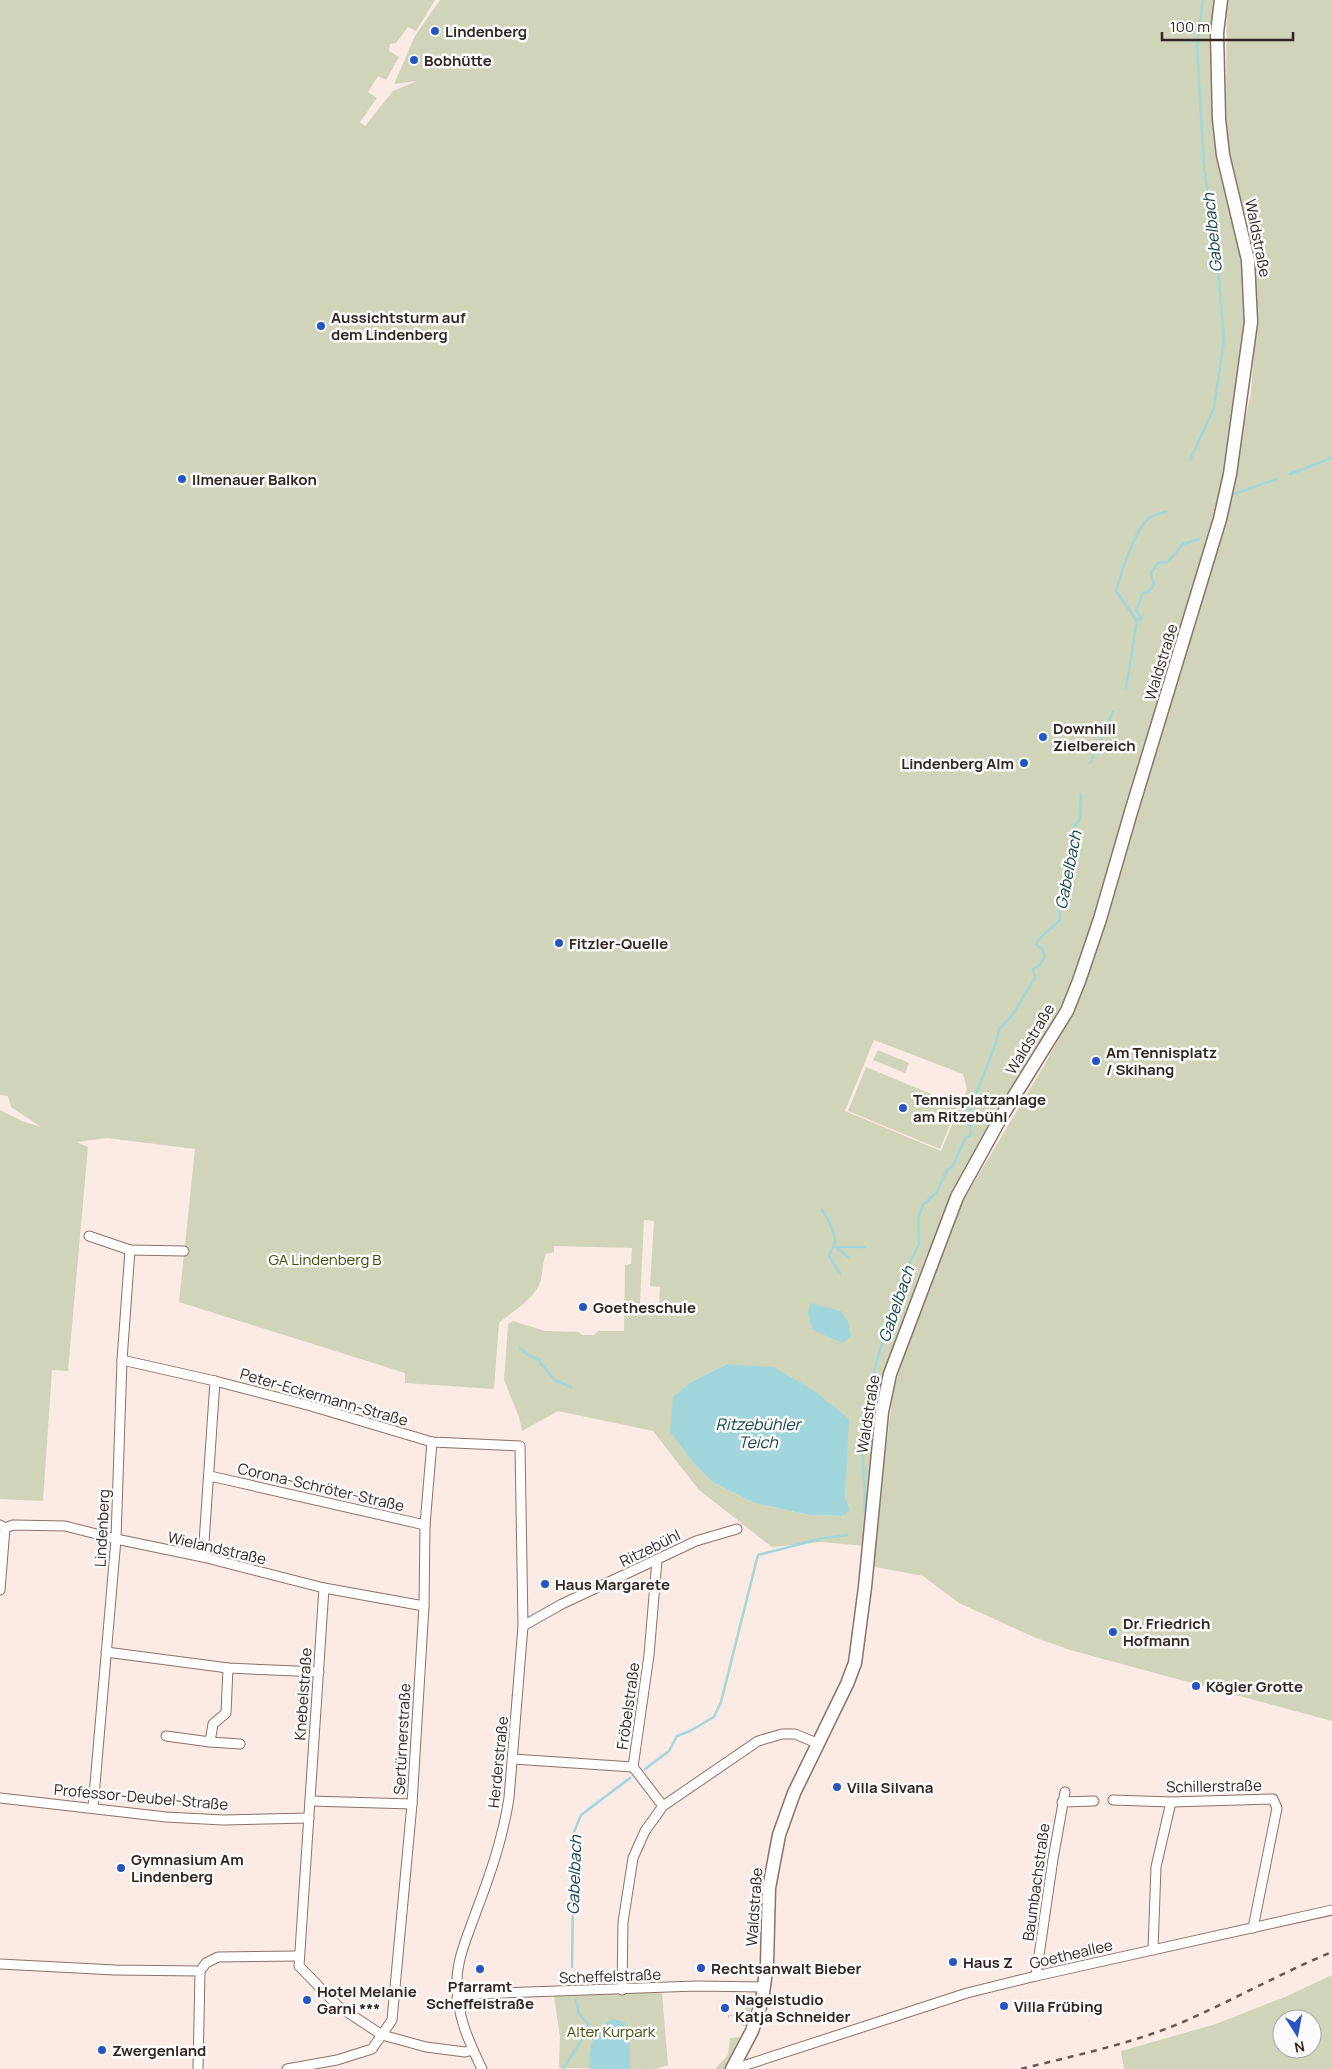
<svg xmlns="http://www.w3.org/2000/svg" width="1332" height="2069" viewBox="0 0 1332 2069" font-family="Manrope,sans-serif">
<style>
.green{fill:#d0d5b9;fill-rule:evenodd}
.water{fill:#a0d6dc}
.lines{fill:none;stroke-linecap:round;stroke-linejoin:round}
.stream{stroke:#a0d6dc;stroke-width:2.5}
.street-casing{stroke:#8c7269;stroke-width:11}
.secondary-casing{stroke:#8c7269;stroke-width:15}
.street{stroke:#fff;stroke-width:9}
.secondary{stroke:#fff;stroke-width:12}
.rail{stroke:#655853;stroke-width:2.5;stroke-dasharray:6 6;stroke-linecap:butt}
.poi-dot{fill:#2655c3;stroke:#fbfbfb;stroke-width:2}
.labels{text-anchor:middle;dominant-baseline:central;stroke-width:5;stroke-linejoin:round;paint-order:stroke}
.poi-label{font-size:15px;font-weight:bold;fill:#312622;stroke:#fbfbfb;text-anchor:start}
.street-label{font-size:15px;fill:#312622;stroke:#fbfbfb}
.park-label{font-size:15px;fill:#464c07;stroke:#fbfbfb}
.water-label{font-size:16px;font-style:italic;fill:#15454a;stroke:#fbfbfb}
</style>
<rect width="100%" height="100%" fill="#fceae4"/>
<g class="green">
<path d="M0,0H435L416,31L408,27L396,43L390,44L389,51L399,57L386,80L378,76L368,92L377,98L360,122L365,126L393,91L417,81L394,84L415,36L440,0H1216V121L1242,248L1246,299L1245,324L1223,479L1215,522L1084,951L1060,1014L971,1165L885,1369L876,1411L865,1546L821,1542L772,1547L699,1490L653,1431L558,1411L522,1431L519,1417L504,1380L508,1324L513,1321L545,1331L579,1332L582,1335H594L598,1331H624L625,1265L631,1264L632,1248L554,1246V1252L546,1254C542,1264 543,1276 539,1285C532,1301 511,1312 499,1323L494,1389L405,1383V1373L179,1302L195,1149L107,1138L77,1142L88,1147L68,1371L52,1370L43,1501L0,1499V1110L22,1121L41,1127L11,1107L8,1096L0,1095ZM874,1040L963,1074L967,1089L941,1151L845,1111ZM644,1220L654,1221L650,1286L660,1287L659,1305L640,1303ZM727,1364L846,1472L845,1498L849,1510L842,1516L809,1515L754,1503L712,1482L693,1462L670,1431L691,1382Z"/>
<path d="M1227,0H1332V1721L1070,1650L1036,1638L959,1603L923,1576L870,1566L875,1535L893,1393L911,1328L964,1199L1045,1064L1077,1004L1221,532L1251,393L1256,320L1253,252L1239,193L1229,159L1226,113Z"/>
<path d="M878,1050L909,1063L905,1073L873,1060Z"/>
<path d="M866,1067L958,1105L940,1149L848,1111Z"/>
<path d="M1332,1975V2069H1124L1121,2051L1216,2024L1285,1997ZM1282,2019H1312V2049H1282Z"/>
<path d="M620,1993H662L668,2065L656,2069L559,2068L560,2037L554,1996Z"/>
<path d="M750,1993L753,1995L747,2026H741L742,2016H730L728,2019V2015L738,2014V2011L744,2012Z"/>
<path d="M740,2037L732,2062L727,2069H715L728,2055L730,2038Z"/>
</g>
<g class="water">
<path d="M810,1303L841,1311L848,1322L851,1336L842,1343L812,1329L808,1314Z"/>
<path d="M727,1364L773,1367L813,1390L849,1419L845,1498L850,1510L846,1513L847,1516L845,1514L842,1516L809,1515L754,1503L712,1482L693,1462L670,1432L673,1397L691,1382Z"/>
<path d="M614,2019L624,2022L628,2028L630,2039V2067L629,2069H591L589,2067C589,2046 594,2027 614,2019Z"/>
</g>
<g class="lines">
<g class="stream">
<path d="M1190,460L1214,408L1224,340L1219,280L1204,166L1197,46L1203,0"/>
<path d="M1290,474L1332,458"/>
<path d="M1234,494L1277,479"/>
<path d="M1137,621L1141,618L1136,610L1143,593L1148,592L1154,585L1151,573L1158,563L1168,562L1183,544L1199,539"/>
<path d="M1126,688L1137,621L1116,591C1121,573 1134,532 1148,519C1152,515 1161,513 1166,512"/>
<path d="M1090,763L1113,712"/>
<path d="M822,1210C826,1215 836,1235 835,1241C835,1246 830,1251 829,1256L840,1274"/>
<path d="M833,1247H865"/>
<path d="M838,1249L848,1257"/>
<path d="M520,1348L527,1354L540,1360V1363L555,1380L571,1387"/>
<path d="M864,1512L865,1494L861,1432L875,1367L903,1275L919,1245L918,1218L923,1205L936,1193L947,1170L953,1166L965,1138L971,1135L968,1115L996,1043L999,1029L1011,1017L1035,978L1033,969L1039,966L1045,957L1042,949L1036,944C1042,933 1052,929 1060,920L1059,903L1063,895L1068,868L1073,851L1071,838L1074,827L1080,819L1081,794"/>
<path d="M645,1769L669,1751L677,1736L690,1731L714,1717L721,1702L758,1555L820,1539L847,1535"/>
<path d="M572,1967L574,1832L581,1815L630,1778"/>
<path d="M563,2069C571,2055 584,2039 589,2025L579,2014L576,1999"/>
</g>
<defs>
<g id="street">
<path d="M89,1236L130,1250L122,1360L116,1539L93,1808"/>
<path d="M130,1250L184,1251"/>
<path d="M122,1360L215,1381L311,1406L432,1442L520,1446L523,1626L509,1798C503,1838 490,1875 476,1912C468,1935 456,1960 457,1985C457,2016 469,2042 482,2069"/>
<path d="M210,1476L425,1525"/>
<path d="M0,1525L5,1528L0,1590"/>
<path d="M5,1528L13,1525L65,1526L116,1539L203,1557L324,1588L424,1606"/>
<path d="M203,1557L215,1381"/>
<path d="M324,1588L299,1966L338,2006L382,2035L426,2047L465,2052L473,2050"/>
<path d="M523,1626L562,1604L696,1541L737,1529"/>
<path d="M106,1652L228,1668L319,1672"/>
<path d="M166,1736L210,1742L213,1724L226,1713L228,1668"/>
<path d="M210,1742L240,1744"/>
<path d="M513,1759L633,1767L649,1655L657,1560"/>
<path d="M633,1767L663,1806"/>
<path d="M0,1798L166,1817L223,1820L309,1818"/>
<path d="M1113,1800L1171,1802L1273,1799L1277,1808L1253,1928"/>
<path d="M310,1801L412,1804"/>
<path d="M1062,1802L1094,1801"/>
<path d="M1153,1950L1156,1867L1171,1802"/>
<path d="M0,1964L115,1970L200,1971L206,1963L218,1957L299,1956"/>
<path d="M1036,1976L1053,1859L1065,1792"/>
<path d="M622,1990L623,1922L633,1858L645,1831L663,1806L758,1741L782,1734H795L819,1744"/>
<path d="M457,1998L477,1994L696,1986L765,1987"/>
<path d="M734,2065L740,2067L967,1993L1036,1976L1332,1910"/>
<path d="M198,2069L200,1971"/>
<path d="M287,2069L337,2060L372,2049L392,2020L412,1804L424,1606L425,1525L432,1442"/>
</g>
<path id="secondary" d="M732,2069L752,2031L762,2001L767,1963L769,1888L779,1835L794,1793L847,1684L855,1663L865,1587L882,1412L890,1374L957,1197L1000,1119L1067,1011L1079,981L1100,919L1131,812L1220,519L1230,474L1251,322L1248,260L1223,155L1219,119L1217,33L1221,0"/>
</defs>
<use href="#street" class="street-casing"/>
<use href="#secondary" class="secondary-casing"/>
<use href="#street" class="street"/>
<use href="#secondary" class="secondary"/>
<path class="rail" d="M1021,2069C1076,2055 1131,2044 1183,2022C1233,2000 1281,1973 1332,1952"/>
</g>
<g class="poi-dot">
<circle cx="435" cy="31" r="5"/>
<circle cx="414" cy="60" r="5"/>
<circle cx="321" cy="326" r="5"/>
<circle cx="182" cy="479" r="5"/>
<circle cx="1043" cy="737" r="5"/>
<circle cx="1024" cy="763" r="5"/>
<circle cx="559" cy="943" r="5"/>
<circle cx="1096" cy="1061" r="5"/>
<circle cx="903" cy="1108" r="5"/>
<circle cx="583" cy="1307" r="5"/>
<circle cx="545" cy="1584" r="5"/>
<circle cx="1113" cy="1632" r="5"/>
<circle cx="1196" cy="1686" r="5"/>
<circle cx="837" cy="1787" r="5"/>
<circle cx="121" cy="1868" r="5"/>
<circle cx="953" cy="1962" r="5"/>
<circle cx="701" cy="1968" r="5"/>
<circle cx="480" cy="1969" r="5"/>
<circle cx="307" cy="2000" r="5"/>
<circle cx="1004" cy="2006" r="5"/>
<circle cx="725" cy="2008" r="5"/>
<circle cx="102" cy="2050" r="5"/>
</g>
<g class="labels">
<g class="poi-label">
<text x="445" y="31">Lindenberg</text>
<text x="424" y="60">Bobhütte</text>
<text x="331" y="317">Aussichtsturm auf<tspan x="331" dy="17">dem Lindenberg</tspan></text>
<text x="192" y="479">Ilmenauer Balkon</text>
<text x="1053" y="728">Downhill<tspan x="1053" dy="17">Zielbereich</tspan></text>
<text x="1014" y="763" text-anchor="end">Lindenberg Alm</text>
<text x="569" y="943">Fitzler-Quelle</text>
<text x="1106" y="1052">Am Tennisplatz<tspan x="1106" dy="17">/ Skihang</tspan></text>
<text x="913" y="1099">Tennisplatzanlage<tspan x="913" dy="17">am Ritzebühl</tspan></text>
<text x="593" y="1307">Goetheschule</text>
<text x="555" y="1584">Haus Margarete</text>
<text x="1123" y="1623">Dr. Friedrich<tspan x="1123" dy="17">Hofmann</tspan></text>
<text x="1206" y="1686">Kögler Grotte</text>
<text x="847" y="1787">Villa Silvana</text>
<text x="131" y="1859">Gymnasium Am<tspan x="131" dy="17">Lindenberg</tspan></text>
<text x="963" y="1962">Haus Z</text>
<text x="711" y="1968">Rechtsanwalt Bieber</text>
<text x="480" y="1986" text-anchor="middle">Pfarramt<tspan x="480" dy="17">Scheffelstraße</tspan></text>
<text x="317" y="1991">Hotel Melanie<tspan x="317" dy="17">Garni ***</tspan></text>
<text x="735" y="1999">Nagelstudio<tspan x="735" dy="17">Katja Schneider</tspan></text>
<text x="1014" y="2006">Villa Frübing</text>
<text x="112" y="2050">Zwergenland</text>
</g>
<g class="street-label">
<text transform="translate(1258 238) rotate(79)">Waldstraße</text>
<text transform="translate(1161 662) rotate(-73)">Waldstraße</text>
<text transform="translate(1030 1039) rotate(-59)">Waldstraße</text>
<text transform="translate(324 1397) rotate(16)">Peter-Eckermann-Straße</text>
<text transform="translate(868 1414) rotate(-81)">Waldstraße</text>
<text transform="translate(321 1487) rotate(13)">Corona-Schröter-Straße</text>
<text transform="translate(102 1528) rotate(-87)">Lindenberg</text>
<text transform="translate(217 1548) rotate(13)">Wielandstraße</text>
<text transform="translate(650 1548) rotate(-26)">Ritzebühl</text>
<text transform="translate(303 1694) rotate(-86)">Knebelstraße</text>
<text transform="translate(628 1706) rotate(-82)">Fröbelstraße</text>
<text transform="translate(402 1739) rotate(-87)">Sertürnerstraße</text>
<text transform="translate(498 1762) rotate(-84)">Herderstraße</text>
<text transform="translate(1214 1786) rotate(-1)">Schillerstraße</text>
<text transform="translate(141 1797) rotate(5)">Professor-Deubel-Straße</text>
<text transform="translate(1036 1882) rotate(-82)">Baumbachstraße</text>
<text transform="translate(754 1907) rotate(-86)">Waldstraße</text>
<text transform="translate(1071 1954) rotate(-13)">Goetheallee</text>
<text transform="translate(610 1976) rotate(-2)">Scheffelstraße</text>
</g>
<g class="park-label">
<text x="325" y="1259">GA Lindenberg B</text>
<text x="611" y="2031">Alter Kurpark</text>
</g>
<g class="water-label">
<text transform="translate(1212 233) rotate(-96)">Gabelbach</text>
<text transform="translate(1068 870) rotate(-79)">Gabelbach</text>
<text transform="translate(896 1304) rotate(-71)">Gabelbach</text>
<text x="758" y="1424">Ritzebühler<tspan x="758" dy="18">Teich</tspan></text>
<text transform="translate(574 1875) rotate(-88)">Gabelbach</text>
</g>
</g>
<g transform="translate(1297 2034) rotate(169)"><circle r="24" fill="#fbfbfb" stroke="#aaa6a4"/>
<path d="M0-4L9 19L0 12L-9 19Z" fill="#2655c3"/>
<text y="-8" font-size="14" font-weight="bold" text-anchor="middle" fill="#312622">N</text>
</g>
<path d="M1162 32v8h131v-8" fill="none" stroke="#312622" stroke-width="2.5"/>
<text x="1170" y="32" font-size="15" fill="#312622" stroke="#fbfbfb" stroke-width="4" paint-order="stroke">100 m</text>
</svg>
